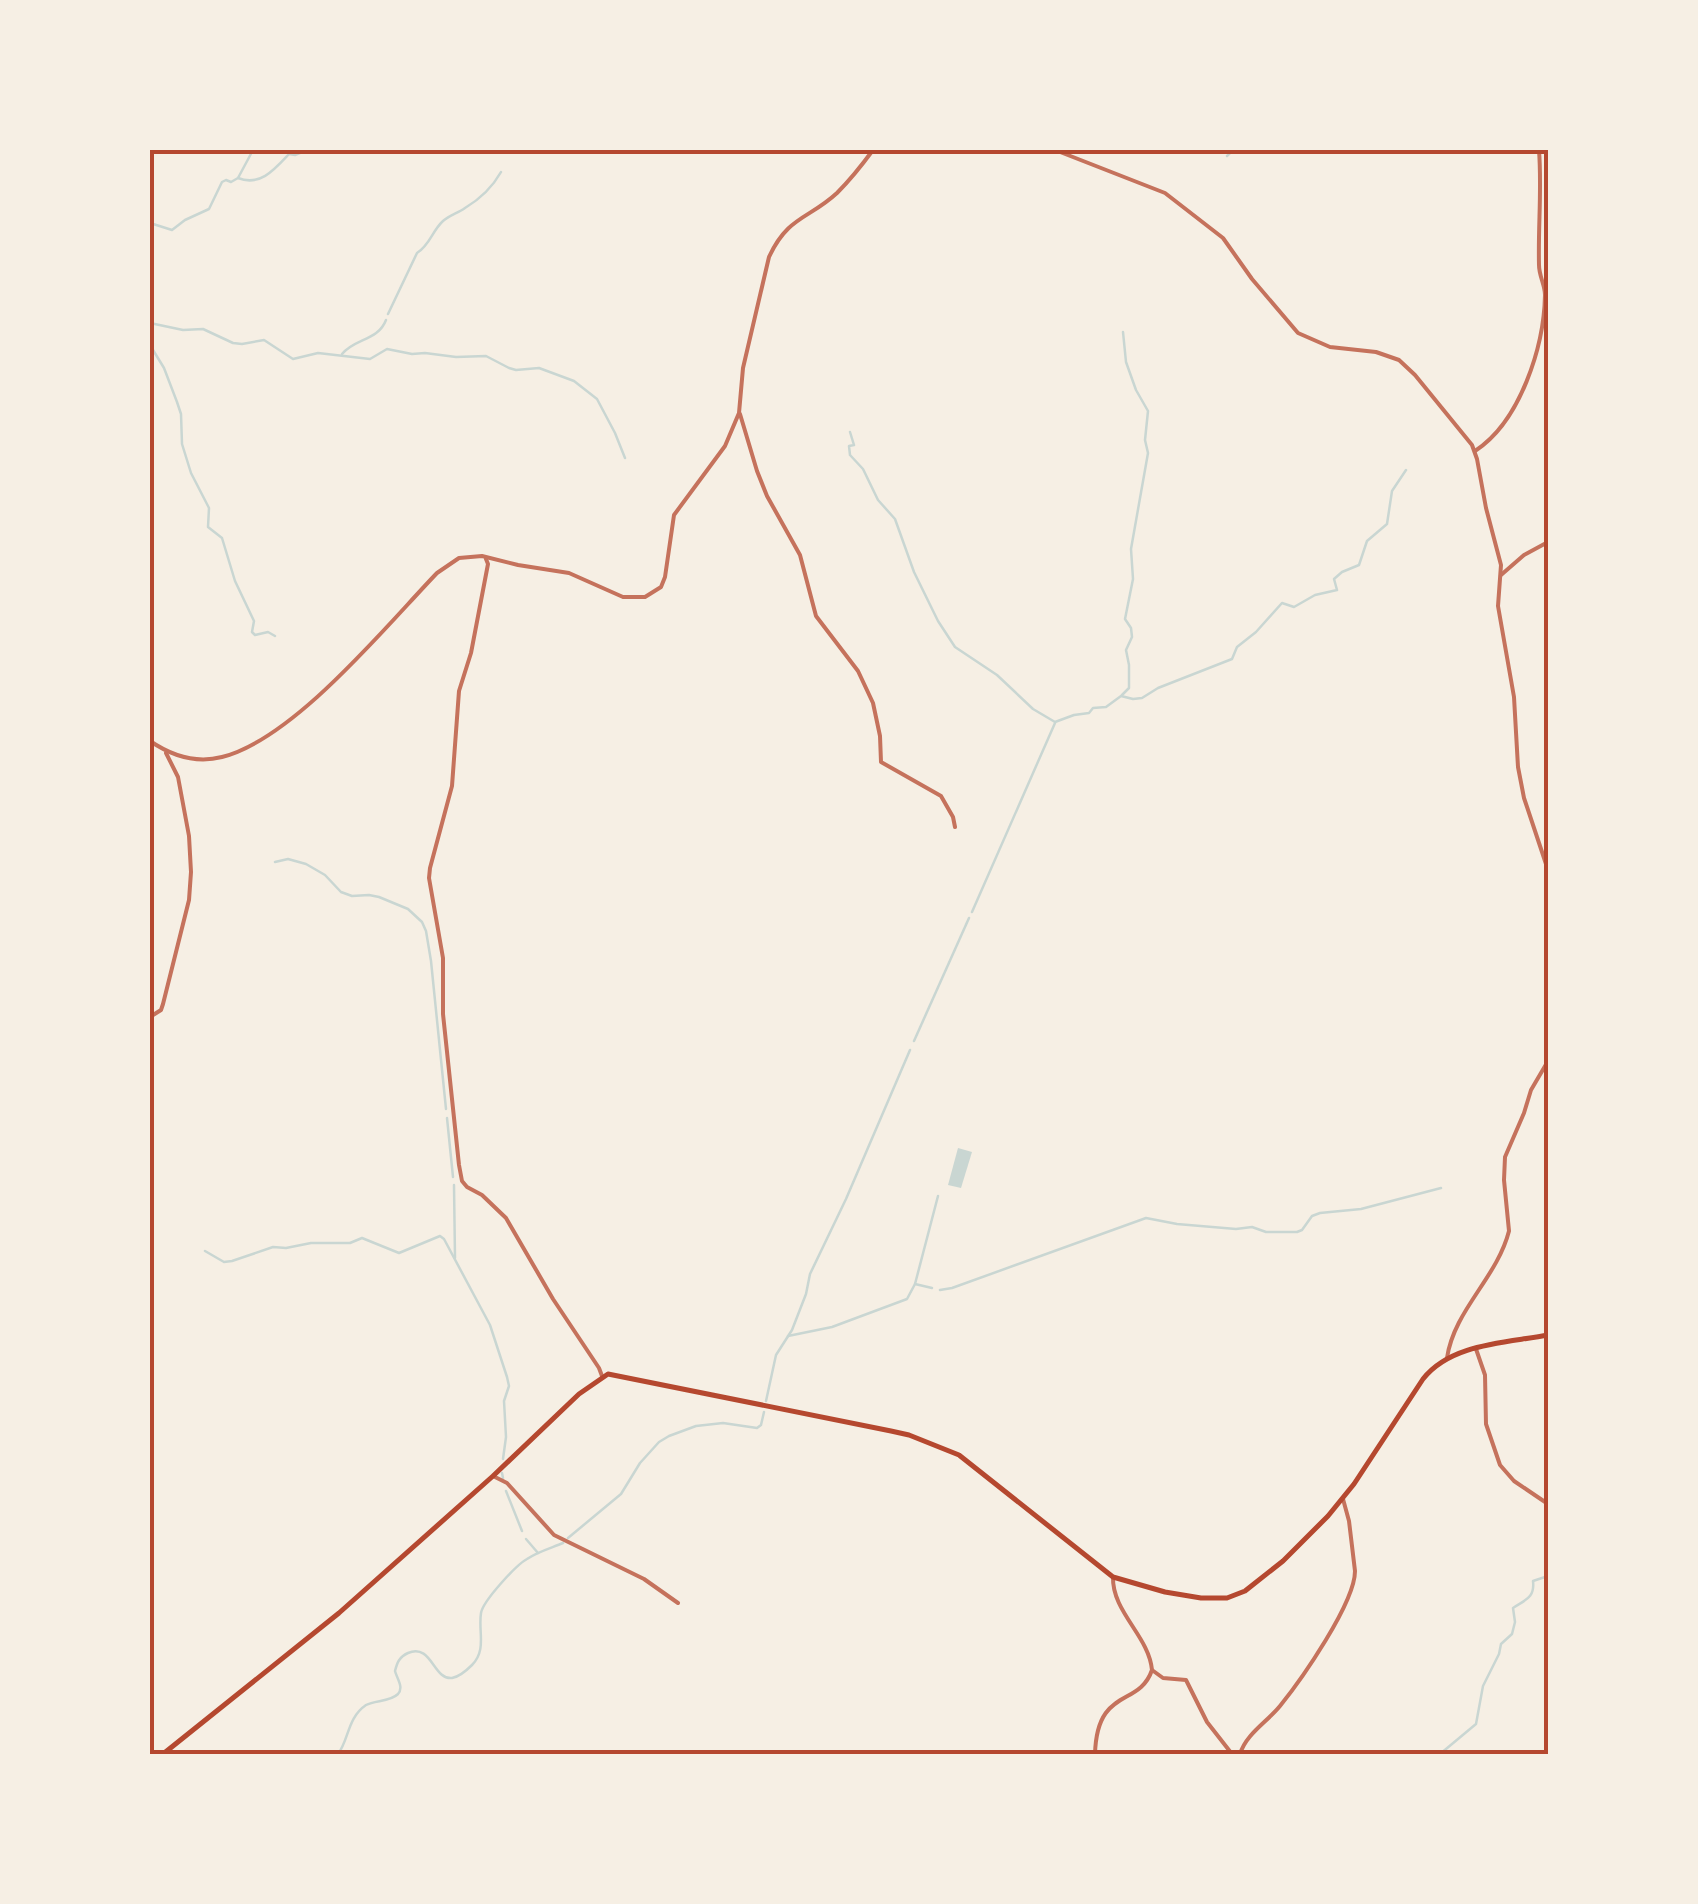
<svg xmlns="http://www.w3.org/2000/svg" width="1698" height="1904" viewBox="0 0 1698 1904" font-family="'Nunito Sans',sans-serif">
<style>
.water{fill:#c9d6d2}
.lines{fill:none;stroke-linecap:round;stroke-linejoin:round}
.stream{stroke:#c9d6d2;stroke-width:2.5}
.minor{stroke:#c5725c;stroke-width:4}
.secondary{stroke:#b5482f;stroke-width:5}
.neatline{fill:none;stroke:#b5482f;stroke-width:4}
</style>
<rect width="100%" height="100%" fill="#f6efe4"/>
<path class="water" d="M958,1148L972,1152L961,1188L948,1185Z"/>
<g class="lines">
<g class="stream">
<path d="M1227,156L1233,150"/>
<path d="M238,178L253,150"/>
<path d="M150,223L172,230L185,220L209,209L222,182L226,180L231,182L238,178C260,187 275,169 289,154L295,155L307,150"/>
<path d="M388,314L417,253C430,245 432,231 443,221C450,215 458,213 465,208C480,199 492,188 501,172"/>
<path d="M150,323L183,330L203,329L233,343L242,344L264,340L293,359L318,353L370,359L387,349L412,354L425,353L456,357L486,356L509,368L516,370L539,368L574,381L597,399L615,433L625,458"/>
<path d="M150,345L164,368L177,402L181,414L182,444L191,473L209,508L208,527L222,538L235,581L254,621L252,632L255,635L268,632L275,636"/>
<path d="M342,354C355,338 378,341 386,320"/>
<path d="M850,432L854,445L849,446L850,455L863,469L878,500L895,519L914,572L938,621L955,647L997,675L1033,709L1055,722L1074,715L1089,713L1093,708L1106,707L1121,696L1133,699L1142,698L1158,688L1232,659L1237,647L1256,632L1282,603L1294,607L1315,595L1337,590L1334,579L1342,572L1359,565L1367,541L1387,524L1392,491L1406,470"/>
<path d="M1122,695L1129,688V665L1126,650L1132,637L1131,628L1125,619L1133,579L1131,549L1148,453L1145,440L1148,411L1136,390L1126,362L1123,332"/>
<path d="M275,862L288,859L306,864L325,875L341,892L352,896L369,895L379,897L408,909L422,922L426,931L431,961L446,1109"/>
<path d="M972,912L1055,723"/>
<path d="M914,1041L969,918"/>
<path d="M447,1118L453,1177"/>
<path d="M454,1185L455,1258"/>
<path d="M205,1251L224,1262L232,1261L273,1247L286,1248L311,1243H350L362,1238L399,1253L440,1236L444,1239L490,1325L507,1377L509,1386L504,1401L506,1437L503,1459"/>
<path d="M915,1284L932,1288"/>
<path d="M940,1290L952,1288L1146,1218L1177,1224L1236,1229L1252,1227L1266,1232H1297L1302,1230L1312,1216L1320,1213L1361,1209L1441,1188"/>
<path d="M788,1336L832,1327L907,1299L915,1284L938,1196"/>
<path d="M766,1401L776,1355L792,1330L806,1294L810,1274L846,1199L910,1050"/>
<path d="M502,1473L503,1478"/>
<path d="M506,1491L522,1531"/>
<path d="M568,1538L621,1494L640,1463L659,1442L669,1436L696,1426L723,1423L757,1428L761,1425L764,1412"/>
<path d="M526,1539L538,1553"/>
<path d="M338,1754C349,1740 347,1718 366,1705C375,1700 390,1702 398,1694C404,1687 397,1679 395,1671C397,1663 399,1657 408,1653C432,1643 433,1680 452,1678C458,1677 467,1670 472,1665C487,1650 478,1631 481,1613C483,1601 516,1565 527,1559C537,1552 551,1548 563,1543"/>
<path d="M1440,1754L1476,1724L1483,1686L1499,1654L1501,1644L1512,1634L1515,1622L1513,1608C1525,1600 1535,1598 1533,1581L1548,1576"/>
</g>
<g class="minor">
<path d="M1055,150L1165,193L1223,238L1252,279L1298,333L1330,347L1376,352L1399,360L1415,375L1472,445L1477,459L1486,508L1501,565L1498,606L1514,697L1518,767L1524,798L1548,870"/>
<path d="M740,414L757,471L767,496L800,555L816,616L858,671L873,703L880,736L881,762L941,796L953,817L955,827"/>
<path d="M1475,451C1520,422 1544,347 1545,295C1545,285 1539,276 1539,265C1538,226 1542,189 1539,150"/>
<path d="M486,559L488,564L471,653L459,691L452,786L430,868L429,878L443,958V1014L459,1165L462,1181L467,1187L482,1195L506,1218L553,1299L599,1368L602,1376"/>
<path d="M1501,575L1524,555L1548,542"/>
<path d="M150,741C172,756 195,764 222,757C294,739 386,626 437,573L459,558L482,556L518,565L569,573L623,597H645L661,587L665,577L674,515L725,446L739,413L743,368L769,257C788,216 809,219 837,193C850,180 862,165 873,150"/>
<path d="M150,1017L161,1010L163,1004L189,900L191,872L189,836L178,777L166,753"/>
<path d="M1476,1349L1485,1375L1486,1424L1500,1465L1514,1481L1548,1504"/>
<path d="M1447,1358C1454,1310 1497,1278 1509,1231L1504,1180L1505,1157L1524,1113L1531,1090L1548,1061"/>
<path d="M493,1476L507,1483L554,1535L644,1579L678,1603"/>
<path d="M1152,1670L1163,1678L1186,1680L1207,1722L1232,1754"/>
<path d="M1095,1754C1097,1686 1139,1708 1152,1670C1149,1636 1112,1612 1113,1577"/>
<path d="M1240,1754C1246,1734 1267,1722 1280,1706C1301,1680 1355,1603 1355,1571L1349,1521L1343,1499"/>
</g>
<path class="secondary" d="M163,1754L339,1613L493,1476L579,1394L608,1374L891,1431L909,1435L959,1455L1113,1577L1165,1592L1201,1598H1227L1245,1591L1283,1561L1328,1516L1354,1484L1423,1379C1451,1343 1507,1343 1548,1335"/>
</g>
<rect width="1698" height="1904" fill="none" stroke="#f6efe4" stroke-width="305"/>
<rect x="152" y="152" width="1394" height="1600" class="neatline"/>
</svg>
